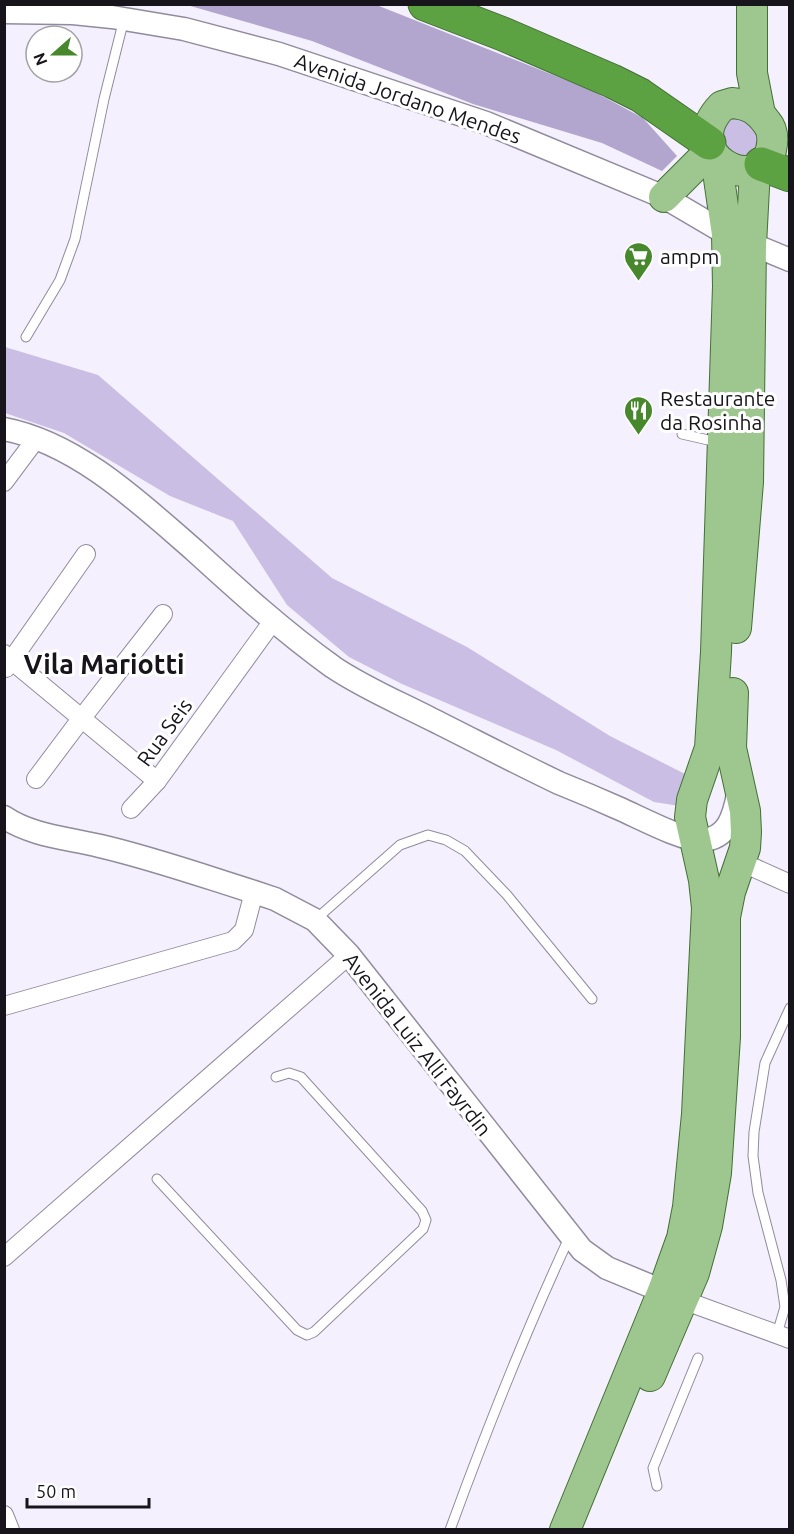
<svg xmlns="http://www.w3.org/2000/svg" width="794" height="1534" viewBox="0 0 794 1534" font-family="Ubuntu,sans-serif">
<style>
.green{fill:#cbbee5}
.forest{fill:#b2a5ce}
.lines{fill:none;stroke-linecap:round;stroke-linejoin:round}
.service-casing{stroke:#918b9e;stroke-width:11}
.minor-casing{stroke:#918b9e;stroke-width:20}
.tertiary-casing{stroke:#918b9e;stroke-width:25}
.primary-casing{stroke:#447035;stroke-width:32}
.motorway-casing{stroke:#447035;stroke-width:35}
.service{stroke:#fff;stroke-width:9}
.minor{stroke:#fff;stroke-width:18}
.tertiary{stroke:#fff;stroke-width:22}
.primary{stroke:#9dc78e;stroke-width:30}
.motorway{stroke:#5ca142;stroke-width:33}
.labels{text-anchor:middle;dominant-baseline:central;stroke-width:6;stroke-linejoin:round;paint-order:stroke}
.street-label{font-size:21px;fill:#17141c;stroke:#fff}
.poi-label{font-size:21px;fill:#17141c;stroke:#fff;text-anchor:start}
.district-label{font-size:27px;font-weight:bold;fill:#17141c;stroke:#fff}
</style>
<rect width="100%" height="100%" fill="#f4f0fd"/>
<g class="green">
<path d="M729,118C749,119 756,128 761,148L734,163L719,130Z"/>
<path d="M5,347L98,375L332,578L467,647L610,736L689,776L686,807L654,802L556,750L402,684L349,657L287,605L233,521L170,496L64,433L5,413Z"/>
</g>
<path class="forest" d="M374,4L591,90L643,118L677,156L662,171L602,143L473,104L312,41L187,5Z"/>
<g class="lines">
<defs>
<g id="service">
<path d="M26,337L60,280L75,239L104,99L124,19"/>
<path d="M682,434L717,442"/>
<path d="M315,920L400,845L428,835L446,840L465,851L507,895L592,999"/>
<path d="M157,1179L297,1330L307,1335L314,1332L423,1229L426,1220L422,1211L301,1077L289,1073L276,1077"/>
<path d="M777,1334L785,1307L781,1280L758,1193L753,1156L754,1132L765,1063L790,1008"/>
<path d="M657,1486L653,1468L698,1358"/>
<path d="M450,1530C486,1431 525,1333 569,1238"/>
</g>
<g id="minor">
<path d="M4,482L36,439"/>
<path d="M4,654L157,781"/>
<path d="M6,668L86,554"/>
<path d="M36,779L81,719L163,614"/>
<path d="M131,809L157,781L273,621"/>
<path d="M741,862L790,884"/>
<path d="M4,1006L233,941L244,930L254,892"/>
<path d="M4,1257L349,955"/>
<path d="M683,1300L790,1339"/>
<path d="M4,1515L10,1530"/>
</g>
<g id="tertiary">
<path d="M4,12L73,13L112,17L184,29L279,54L486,123L664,197L727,234L790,260"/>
<path d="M4,429C77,443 140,503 194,550C239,591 283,631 333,667C364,688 400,703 433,720C475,741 517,763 559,783C579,791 598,799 618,808C639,817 681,840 702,840C728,839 734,815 738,795"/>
<path d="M4,817C32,836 68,838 100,846C152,858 203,876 254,892L275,899L315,920L349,955L582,1250L607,1268L677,1297"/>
</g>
<g id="primary">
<path d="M752,4V73L760,114"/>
<path d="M732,103C748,104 758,110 767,123C773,130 773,141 771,150C759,198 675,155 722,106Z"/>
<path d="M664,197L711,150"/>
<path d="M736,628L748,482L751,245L755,169"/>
<path d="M650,1376L694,1273L707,1226L716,1173L725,1037V917L730,892L745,848L746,832L745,811L731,748L733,693"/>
<path d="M565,1530L663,1291L682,1238L688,1207L697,1114L707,908L704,880L690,817L692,800L710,748L716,652L728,286L727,234L716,158"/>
</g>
<g id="motorway">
<path d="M425,4L503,34L612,81L640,95L709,143"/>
<path d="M761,164L790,175"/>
</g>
</defs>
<use href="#service" class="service-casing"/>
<use href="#minor" class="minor-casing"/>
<use href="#tertiary" class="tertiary-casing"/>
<use href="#primary" class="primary-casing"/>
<use href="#motorway" class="motorway-casing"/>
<use href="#service" class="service"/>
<use href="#minor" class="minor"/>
<use href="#tertiary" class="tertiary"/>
<use href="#primary" class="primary"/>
<use href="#motorway" class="motorway"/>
</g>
<defs>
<symbol id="supermarket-pin" viewBox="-11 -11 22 30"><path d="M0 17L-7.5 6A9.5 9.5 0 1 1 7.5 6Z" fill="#46882b" stroke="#fff"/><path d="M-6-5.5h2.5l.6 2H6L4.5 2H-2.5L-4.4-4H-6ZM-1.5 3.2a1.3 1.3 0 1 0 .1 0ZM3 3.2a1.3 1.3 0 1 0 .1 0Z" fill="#fff"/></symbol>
<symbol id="restaurant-pin" viewBox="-11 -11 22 30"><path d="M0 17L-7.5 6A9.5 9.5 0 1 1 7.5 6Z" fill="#46882b" stroke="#fff"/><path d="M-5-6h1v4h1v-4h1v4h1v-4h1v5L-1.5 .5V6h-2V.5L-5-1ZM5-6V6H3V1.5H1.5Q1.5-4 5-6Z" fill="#fff"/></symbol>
</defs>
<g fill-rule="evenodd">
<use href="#supermarket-pin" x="622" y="240" width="33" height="45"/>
<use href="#restaurant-pin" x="622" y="394" width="33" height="45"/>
</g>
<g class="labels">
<g class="street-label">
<text transform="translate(408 98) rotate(19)">Avenida Jordano Mendes</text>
<text transform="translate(164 732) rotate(-54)">Rua Seis</text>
<text transform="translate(418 1044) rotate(52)">Avenida Luiz Alli Fayrdin</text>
</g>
<g class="poi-label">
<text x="660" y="256">ampm</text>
<text x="660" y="398">Restaurante<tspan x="660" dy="24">da Rosinha</tspan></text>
</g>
<g class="district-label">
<text x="104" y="664">Vila Mariotti</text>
</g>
</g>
<rect width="794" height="1534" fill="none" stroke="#17141c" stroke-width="12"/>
<g transform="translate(54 54) rotate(249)"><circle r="28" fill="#ffffff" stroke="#a2a1a4" stroke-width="1.5"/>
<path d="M0-4.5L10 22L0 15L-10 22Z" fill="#46882b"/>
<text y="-9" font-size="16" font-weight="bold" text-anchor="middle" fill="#17141c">N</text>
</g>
<path d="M27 1498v9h122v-9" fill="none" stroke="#17141c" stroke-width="3"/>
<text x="36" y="1498" font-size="18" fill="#17141c" stroke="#ffffff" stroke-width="4.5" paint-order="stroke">50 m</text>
</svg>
